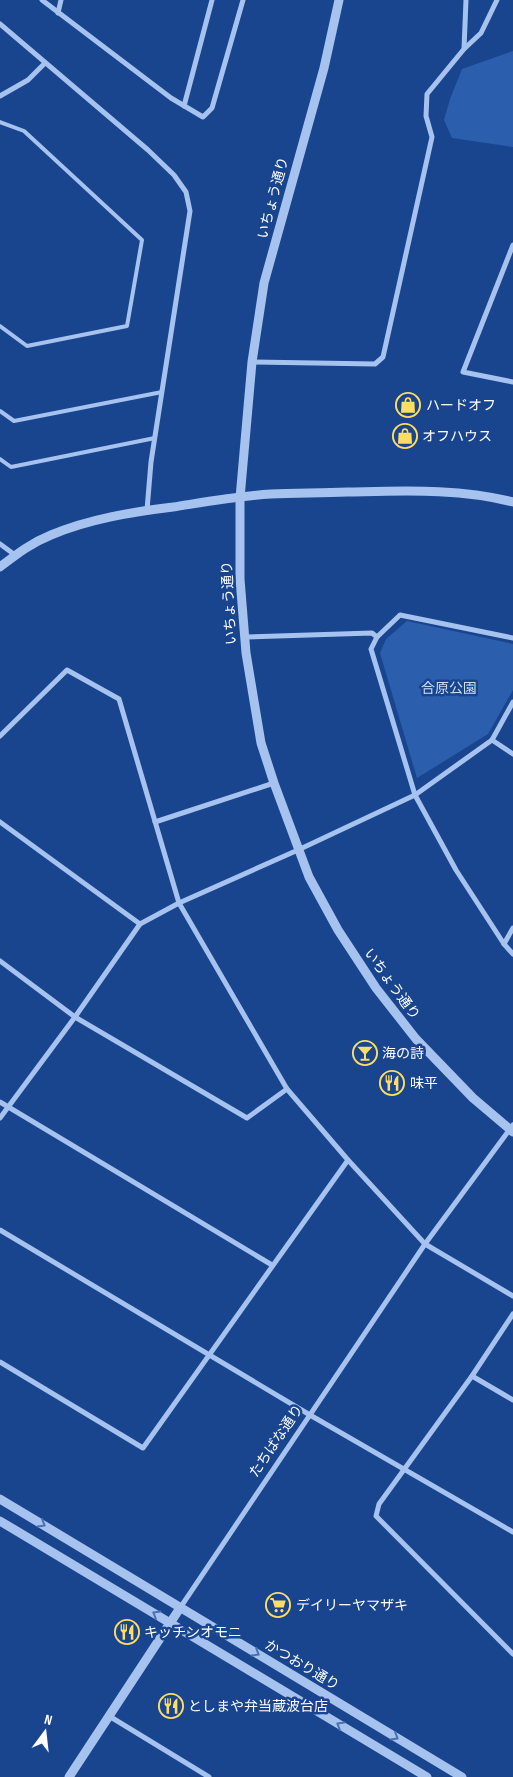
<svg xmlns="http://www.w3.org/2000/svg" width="513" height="1777" viewBox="0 0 513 1777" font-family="'Sofia Sans Condensed','Noto Sans JP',sans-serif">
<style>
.green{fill:#2b5ead}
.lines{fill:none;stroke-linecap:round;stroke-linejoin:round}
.service{stroke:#a6c2ef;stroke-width:4}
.minor{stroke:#a6c2ef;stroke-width:5}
.tertiary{stroke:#a6c2ef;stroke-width:9}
.oneway{stroke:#4a71b1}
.labels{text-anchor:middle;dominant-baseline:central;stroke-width:5;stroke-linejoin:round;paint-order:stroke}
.street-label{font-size:14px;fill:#fff;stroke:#19458f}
.poi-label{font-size:14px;fill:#fff;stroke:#19458f;text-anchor:start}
.park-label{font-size:14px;fill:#ccdefa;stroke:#19458f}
</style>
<rect width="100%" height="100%" fill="#19458f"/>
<g class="green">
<path d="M513,51V147L452,138L444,120L450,99L462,69Z"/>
<path d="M407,621L513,644V690L488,734L417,778L380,653L386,639Z"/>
</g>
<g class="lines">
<g class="service">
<path d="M0,122L24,131L142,240L127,326L27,346L0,326"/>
<path d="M0,411L14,421L162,392"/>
<path d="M0,459L11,467L155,438"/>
</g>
<g class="minor">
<path d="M42,0L171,98L203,117L212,108L243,0"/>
<path d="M58,13L61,0"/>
<path d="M0,24L148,150L174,175L186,192L190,211L151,462L147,510"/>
<path d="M464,49L481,33L497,0"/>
<path d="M0,96L28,80L45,63"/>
<path d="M184,106L212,0"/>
<path d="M513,245L463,372L513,382"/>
<path d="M252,362L375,364L383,357L432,137L426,116L427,94L464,49L466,0"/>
<path d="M0,544L15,555"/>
<path d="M245,637L372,633L377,637"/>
<path d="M513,638L400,615L377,637L371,649L415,795L456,870L504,944L513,954"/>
<path d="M0,736L67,670L119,699L179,903L287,1089L348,1160L425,1244L513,1296"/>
<path d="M492,740L513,754"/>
<path d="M0,822L140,924"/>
<path d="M155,822L274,783"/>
<path d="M504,944L513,928"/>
<path d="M0,961L75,1017L247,1118L287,1089"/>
<path d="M0,1102L272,1265"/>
<path d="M0,1118L75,1017L140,924L179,903L298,850L415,795L492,740L513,702"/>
<path d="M0,1230L310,1415L513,1532"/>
<path d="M513,1314L472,1376L379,1504L376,1516L513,1654"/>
<path d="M0,1362L143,1448L348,1160"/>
<path d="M472,1376L513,1400"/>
<path d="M180,1608L425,1244L513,1125"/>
<path d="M109,1716L209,1777"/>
</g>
<g class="tertiary">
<path d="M339,0L324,68L264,283L252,362L240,498V579L246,653L261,743L274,783L309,877L338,930L376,988L416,1039L473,1098L513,1132"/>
<path d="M0,567C17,554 31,543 51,535C89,519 132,512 173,507C205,502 238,496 271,494C296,493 321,493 347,492C402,491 459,488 513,502"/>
<path d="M0,1499L462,1777"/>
<path d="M0,1521L427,1777"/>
<path d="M69,1777L180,1608"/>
</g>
</g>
<defs><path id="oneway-chevron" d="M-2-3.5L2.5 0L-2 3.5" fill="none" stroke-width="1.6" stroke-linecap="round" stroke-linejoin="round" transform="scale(1.25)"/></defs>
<g class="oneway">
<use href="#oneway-chevron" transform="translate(42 1524) rotate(31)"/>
<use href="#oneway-chevron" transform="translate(156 1614) rotate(-149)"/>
<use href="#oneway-chevron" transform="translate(256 1653) rotate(31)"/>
<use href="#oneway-chevron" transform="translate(340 1725) rotate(-149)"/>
<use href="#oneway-chevron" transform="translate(395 1737) rotate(31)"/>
</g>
<defs>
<symbol id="shop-ring" viewBox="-11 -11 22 22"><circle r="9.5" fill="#19458f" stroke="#ffdc63" stroke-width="1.5"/><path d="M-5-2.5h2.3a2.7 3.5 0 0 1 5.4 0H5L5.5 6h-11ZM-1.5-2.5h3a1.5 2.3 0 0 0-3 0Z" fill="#ffdc63"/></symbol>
<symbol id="bar-ring" viewBox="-11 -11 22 22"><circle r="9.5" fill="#19458f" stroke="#ffdc63" stroke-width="1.5"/><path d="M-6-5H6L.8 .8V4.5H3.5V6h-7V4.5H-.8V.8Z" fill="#ffdc63"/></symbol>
<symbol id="restaurant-ring" viewBox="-11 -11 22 22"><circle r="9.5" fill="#19458f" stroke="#ffdc63" stroke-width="1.5"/><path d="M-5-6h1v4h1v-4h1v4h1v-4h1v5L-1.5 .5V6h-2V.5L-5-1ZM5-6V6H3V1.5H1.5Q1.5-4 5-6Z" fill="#ffdc63"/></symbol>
<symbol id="supermarket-ring" viewBox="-11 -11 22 22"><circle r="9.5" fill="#19458f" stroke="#ffdc63" stroke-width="1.5"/><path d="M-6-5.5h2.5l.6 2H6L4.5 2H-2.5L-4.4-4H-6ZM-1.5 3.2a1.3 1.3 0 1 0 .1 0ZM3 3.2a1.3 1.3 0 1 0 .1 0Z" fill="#ffdc63"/></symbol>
</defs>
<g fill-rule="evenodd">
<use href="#shop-ring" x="394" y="391" width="28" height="28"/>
<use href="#shop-ring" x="391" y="422" width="28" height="28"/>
<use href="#bar-ring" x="351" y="1039" width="28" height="28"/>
<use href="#restaurant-ring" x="378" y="1069" width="28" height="28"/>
<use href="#supermarket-ring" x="264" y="1591" width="28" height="28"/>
<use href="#restaurant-ring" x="113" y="1618" width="28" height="28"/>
<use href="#restaurant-ring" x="157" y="1692" width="28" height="28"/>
</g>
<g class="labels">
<g class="street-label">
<text transform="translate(273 198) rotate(-75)">いちょう通り</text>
<text transform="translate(229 603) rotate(-93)">いちょう通り</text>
<text transform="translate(392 984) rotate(54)">いちょう通り</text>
<text transform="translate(276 1441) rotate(-56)">たちばな通り</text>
<text transform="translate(302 1665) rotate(31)">かつおり通り</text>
</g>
<g class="poi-label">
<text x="426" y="405">ハードオフ</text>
<text x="422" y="436">オフハウス</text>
<text x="382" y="1053">海の詩</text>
<text x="410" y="1083">味平</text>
<text x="296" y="1605">デイリーヤマザキ</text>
<text x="144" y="1632">キッチンオモニ</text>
<text x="188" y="1706">としまや弁当蔵波台店</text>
</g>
<g class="park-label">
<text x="449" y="688">合原公園</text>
</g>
</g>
<g transform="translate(45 1732) rotate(15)" stroke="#19458f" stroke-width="4" paint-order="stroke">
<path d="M0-4L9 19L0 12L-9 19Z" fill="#ffffff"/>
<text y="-8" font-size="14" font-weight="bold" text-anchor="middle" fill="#ffffff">N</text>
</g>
</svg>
